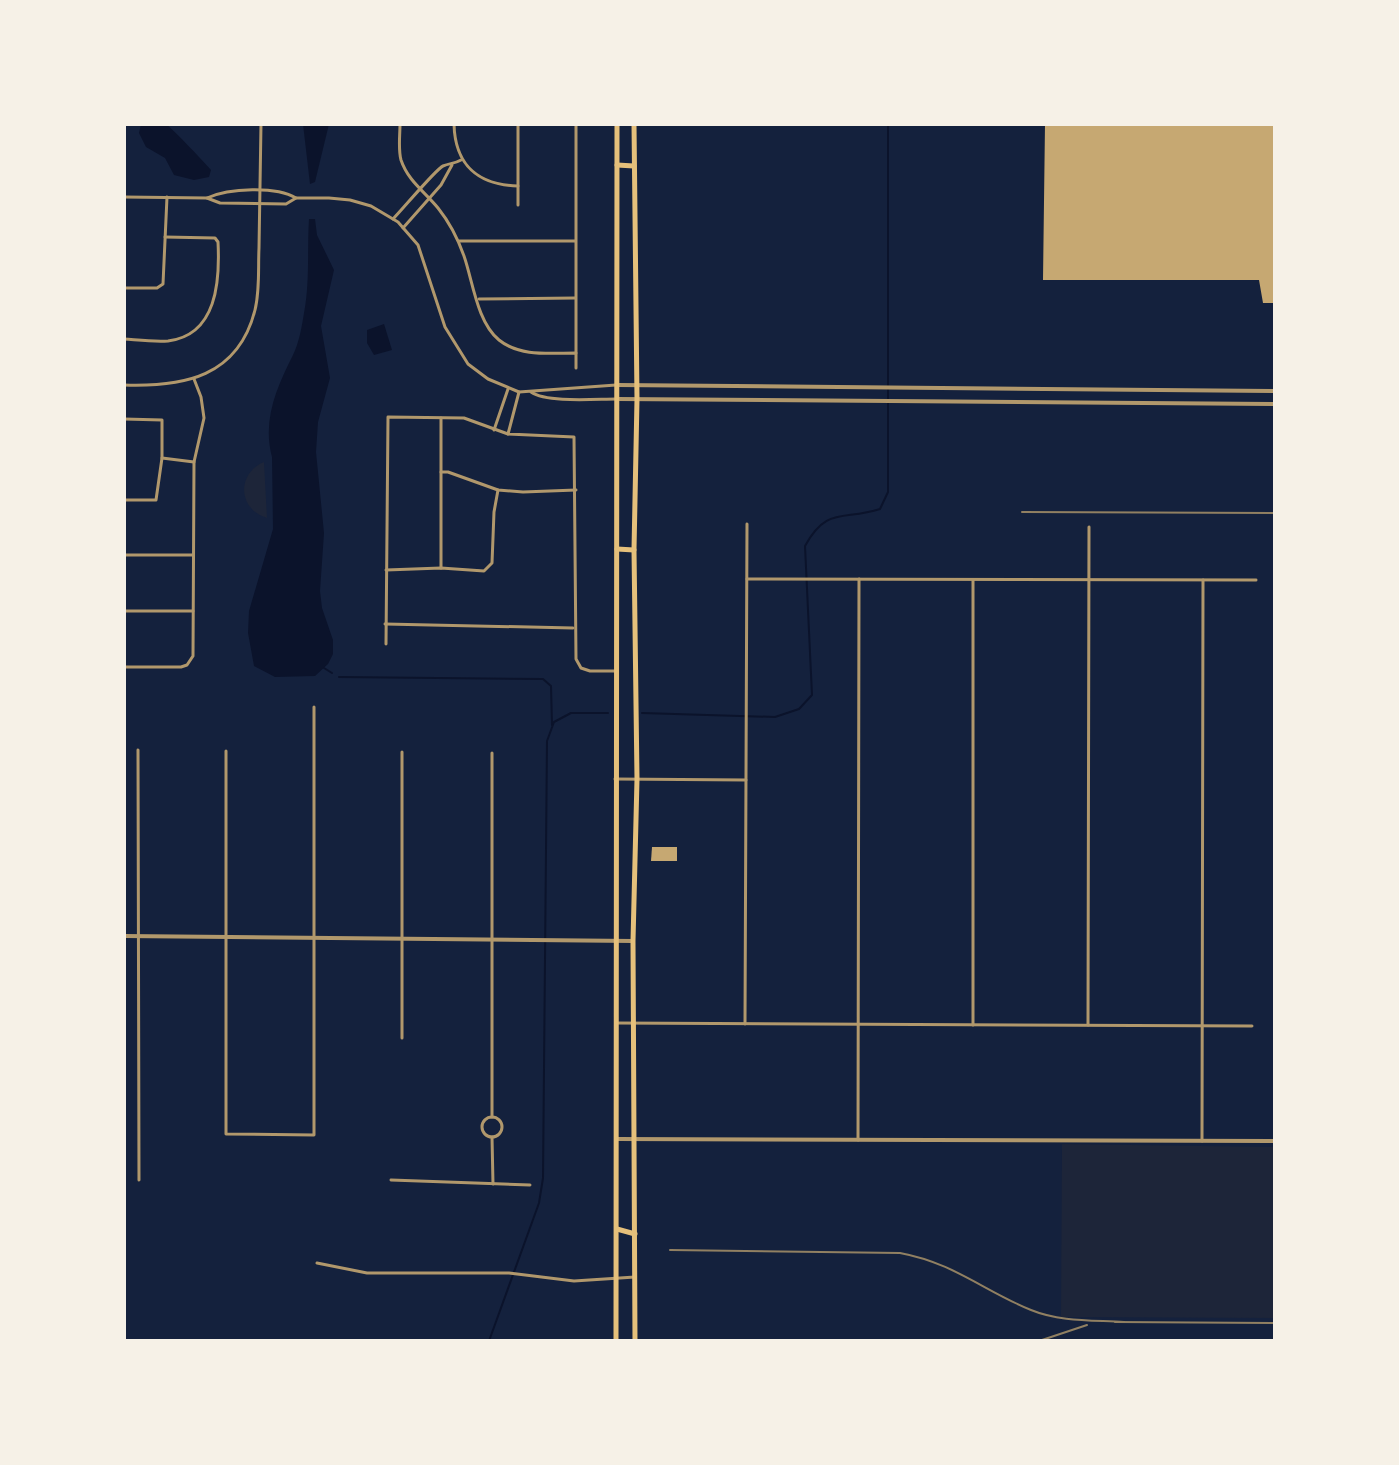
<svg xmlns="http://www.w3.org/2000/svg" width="1399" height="1465" viewBox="0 0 1399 1465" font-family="'DM Sans',sans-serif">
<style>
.green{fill:#1d2539}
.water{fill:#0b132b}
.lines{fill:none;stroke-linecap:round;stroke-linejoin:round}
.stream{stroke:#0b132b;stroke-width:2}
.building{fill:#c6a872}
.minor{stroke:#b1986c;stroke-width:3}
.tertiary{stroke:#b1986c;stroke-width:4}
.primary{stroke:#e5c07b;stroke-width:5}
.rail{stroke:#918062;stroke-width:2}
</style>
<rect width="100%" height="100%" fill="#14213d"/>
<g class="green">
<path d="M264,462L267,518C237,509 237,473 264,462Z"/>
<path d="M1062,1144L1275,1147V1318L1061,1317Z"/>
</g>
<g class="water">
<path d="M141,124C149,124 160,122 167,125C171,127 209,167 211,170L209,177L194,180L174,175L165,158L146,147L139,133Z"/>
<path d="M303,124H329L315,182L310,184Z"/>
<path d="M309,219H315L317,235L334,270L321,326L330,378L318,422L316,452L324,533L320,591L322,608L333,640V654L328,664L315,676L275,677L254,666L248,633L249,611L273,529L272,457C262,420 277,387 293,355C299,343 302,326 304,313C310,282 307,250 309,219Z"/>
<path d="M384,324L392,350L374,355L367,343V330Z"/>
</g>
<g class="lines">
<g class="stream">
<path d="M324,668L332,673"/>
<path d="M339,677L543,679L551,686L552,725"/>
<path d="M642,713L775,717L799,709L812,695L805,546C827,506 843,521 880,509L888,492V124"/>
<path d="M489,1341L539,1203L543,1178L547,741L554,722L571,713H608"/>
</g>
</g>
<g class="building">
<path d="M1045,124H1275V303H1263L1259,280H1043Z"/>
<path d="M652,847H677V861H651Z"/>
</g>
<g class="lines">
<g class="minor">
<path d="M400,124C400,136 398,149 401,160C408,181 425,192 438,208C450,223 458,239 464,256C473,282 477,322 499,340C520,357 550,353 576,353V368"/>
<path d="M454,124C455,165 478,185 518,186"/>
<path d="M518,124V205"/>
<path d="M124,197L207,198L220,203L286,204L296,198H329L350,200L371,206L398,222L418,245L445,327L468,364L488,379L519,392L616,385"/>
<path d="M207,198C229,188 276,186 296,198"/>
<path d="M393,219C402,210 436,169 443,166C450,163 454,164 461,160"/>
<path d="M403,228L441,185L452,165"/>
<path d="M459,241H575"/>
<path d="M124,288H157L163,284L167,197"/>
<path d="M479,299L575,298"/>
<path d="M124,339C138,340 153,342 168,341C217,335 220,281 218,242L215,238L165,237"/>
<path d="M576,353V124"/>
<path d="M124,385C184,387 238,377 255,310C260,290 258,268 259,248C260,207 260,165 261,124"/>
<path d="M531,392C547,403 595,399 616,399"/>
<path d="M124,419L162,420V458L156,500H124"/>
<path d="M494,430L508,389"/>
<path d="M508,434L519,392"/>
<path d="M162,458L194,462"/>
<path d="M441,472H448L498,490L523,492L576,490"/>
<path d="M124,555H193"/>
<path d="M441,568V418"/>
<path d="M386,570L441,568L484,571L492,563L494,512L498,490"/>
<path d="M747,579L1256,580"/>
<path d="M124,611H193"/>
<path d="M385,624L573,628"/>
<path d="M386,644L388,417L464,418L508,434L574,437L576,659L581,668L590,671H617"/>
<path d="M124,667H181L187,665L193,656L194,462L204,418L201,397L194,379"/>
<path d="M138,750L139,1180"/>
<path d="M226,751V1134L314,1135V707"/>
<path d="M492,753V1117"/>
<path d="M615,779L746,780"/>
<path d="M616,1023L1252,1026"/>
<path d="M745,1024L747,524"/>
<path d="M973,1025V580"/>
<path d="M1088,1025L1089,527"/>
<path d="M402,1038V752"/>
<circle cx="492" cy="1127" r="10"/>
<path d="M492,1137L493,1184"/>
<path d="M858,1140L859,579"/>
<path d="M1202,1141L1203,580"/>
<path d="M391,1180L530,1185"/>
<path d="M317,1263L367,1273H509L574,1281L635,1277"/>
</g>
<g class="tertiary">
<path d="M617,385L1275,391"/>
<path d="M617,399L1275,404"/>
<path d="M124,936L633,941"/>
<path d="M616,1139L1275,1141"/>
</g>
<g class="primary">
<path d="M634,124L637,399L634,550L637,779L633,941L635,1341"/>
<path d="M617,165L634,166"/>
<path d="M617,549L634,550"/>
<path d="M617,1229L635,1234"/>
<path d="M616,1341L617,124"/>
</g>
<g class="rail">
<path d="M1022,512L1275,513"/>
<path d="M670,1250L900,1253C954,1263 984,1291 1031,1310C1060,1322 1094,1320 1124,1322"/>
<path d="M1115,1322L1275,1323"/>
<path d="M1039,1341L1087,1325"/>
</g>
</g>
<rect width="1399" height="1465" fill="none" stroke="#f6f1e7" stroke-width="252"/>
</svg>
